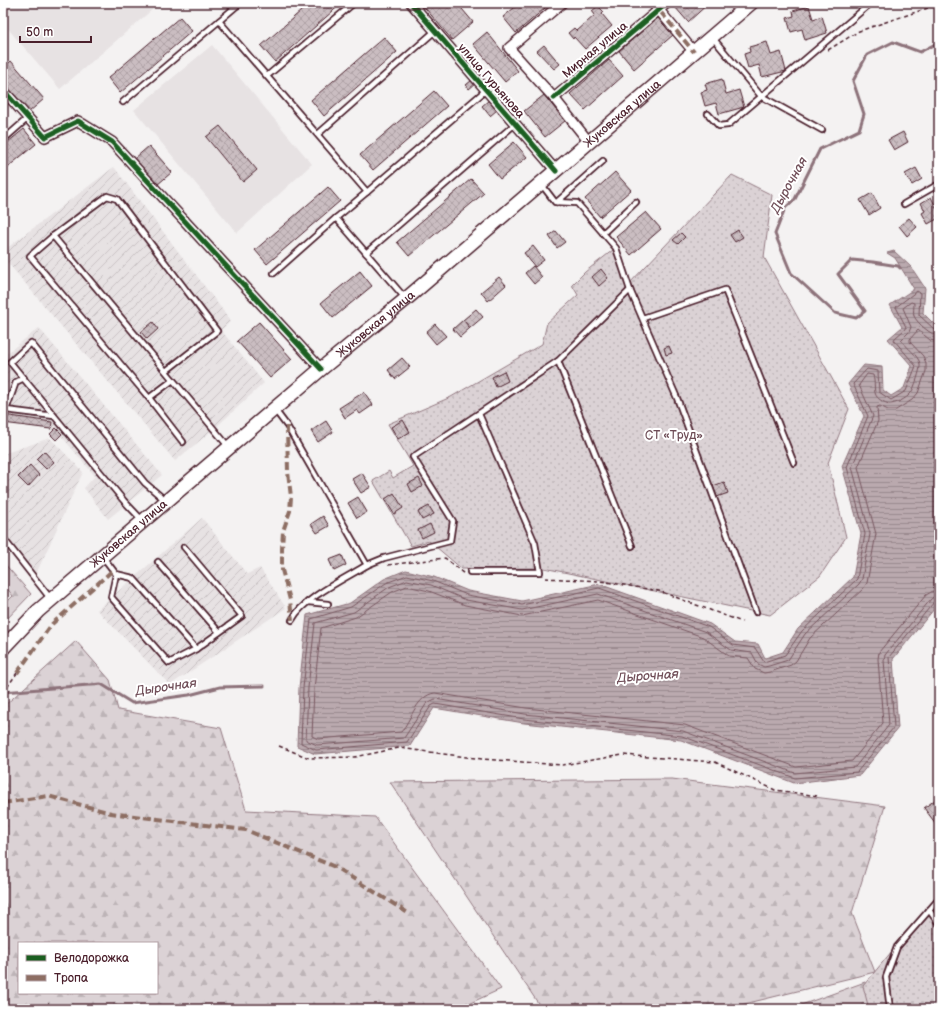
<svg xmlns="http://www.w3.org/2000/svg" width="942" height="1012" viewBox="0 0 942 1012" font-family="'Balsamiq Sans',sans-serif">
<style>
.built{fill:#e7e2e3}
.industrial{fill:url(#industrial-furrows)}
.forest{fill:url(#forest-firs);stroke:#927880;fill-rule:evenodd}
.garden{fill:url(#garden-dots);stroke:#927880}
.water{fill:url(#water-rules);stroke:#8d727a}
.lines{fill:none;stroke-linecap:round;stroke-linejoin:round}
.shore{stroke:#77565f;stroke-width:1}
.stream{stroke:#8d727a;stroke-width:3}
.building{fill:url(#building-cross-hatch);stroke:#4a1f2b}
.service-casing{stroke:#4a1f2b;stroke-width:8}
.minor-casing{stroke:#4a1f2b;stroke-width:12}
.secondary-casing{stroke:#4a1f2b;stroke-width:16}
.path{stroke:#4a1f2b;stroke-width:1.5;stroke-dasharray:4 3;stroke-linecap:butt}
.service{stroke:#fff;stroke-width:4.5}
.minor{stroke:#fff;stroke-width:9}
.secondary{stroke:#fff;stroke-width:13}
.quiet{stroke:#8d6e63;stroke-width:4;stroke-dasharray:8 4;stroke-linecap:butt}
.cycleway-casing{stroke:#fff;stroke-width:8}
.cycleway{stroke:#1b5e20;stroke-width:5}
.labels{text-anchor:middle;dominant-baseline:central;stroke-width:4;stroke-linejoin:round;paint-order:stroke}
.street-label{font-size:12px;fill:#4a1f2b;stroke:#fff}
.park-label{font-size:12px;fill:#6e4c56;stroke:#fff}
.water-label{font-size:13px;font-style:italic;fill:#714f59;stroke:#fff}
</style>
<defs>
<pattern id="industrial-furrows" width="10" height="10" patternUnits="userSpaceOnUse"><rect width="10" height="10" fill="#e7e2e3"/><path d="M-1 1l2-2M0 10L10 0M9 11l2-2" fill="none" stroke="#c8c1c3"/></pattern>
<pattern id="forest-firs" width="22" height="20" patternUnits="userSpaceOnUse"><rect width="22" height="20" fill="#dbd2d5"/><path d="M5 1l3.5 6h-7zM16 11l3.5 6h-7z" fill="#bdb4b7"/></pattern>
<pattern id="garden-dots" width="8" height="8" patternUnits="userSpaceOnUse"><rect width="8" height="8" fill="#dbd2d5"/><path d="M2 2h.1M6 6h.1" fill="none" stroke="#bdb4b7" stroke-width="1.8" stroke-linecap="round"/></pattern>
<pattern id="water-rules" width="6" height="5" patternUnits="userSpaceOnUse"><rect width="6" height="5" fill="#baa9ae"/><path d="M0 2.5h6" fill="none" stroke="#99898e"/></pattern>
<pattern id="building-cross-hatch" width="8" height="8" patternUnits="userSpaceOnUse"><rect width="8" height="8" fill="#cabdc1"/><path d="M0 0l8 8M0 8l8-8" fill="none" stroke="#afa2a6"/></pattern>
</defs>
<rect width="100%" height="100%" fill="#f4f2f2"/>
<filter id="ink" filterUnits="userSpaceOnUse"><feTurbulence type="fractalNoise" baseFrequency=".025" numOctaves="2"/><feDisplacementMap in="SourceGraphic" scale="8" xChannelSelector="R" yChannelSelector="G"/><feConvolveMatrix kernelMatrix="1 2 1 2 8 2 1 2 1" color-interpolation-filters="sRGB"/></filter>
<g filter="url(#ink)">
<g class="built">
<path d="M3,3H160L60,89L3,23Z"/>
<path d="M212,45L312,164L237,233L134,110Z"/>
</g>
<g class="industrial">
<path d="M114,167L231,321L221,330L264,383L214,429L175,461L3,257V251Z"/>
<path d="M39,328L162,475L108,519L84,488L95,476L57,431L3,422V360L6,354Z"/>
<path d="M50,438L83,472L36,574L3,533V454Z"/>
<path d="M202,518L247,574L260,568L286,608L170,685L97,610Z"/>
</g>
<g class="forest">
<path d="M3,562L31,594L3,623V606L13,596L3,583Z"/>
<path d="M76,641L110,680L118,710L221,728L246,810L375,817L501,989L457,1009H3V707ZM19,943H157V993H19Z"/>
<path d="M672,779L885,806L852,913L875,972L724,1009H542L390,782Z"/>
<path d="M865,982L872,1009H790Z"/>
</g>
<g class="garden">
<path d="M732,175L772,195L764,257L849,409L828,463L846,537L820,576L770,615L544,568L462,569L429,541L411,546L373,481L389,471L393,478L413,466L388,424L451,397L542,344L547,323L578,295L572,285L585,272L613,250L628,285Z"/>
<path d="M931,904L939,919V1009H869L863,986Z"/>
</g>
<path class="water" d="M894,251L911,267L925,288L923,313L939,329V603L893,659L898,728L860,775L794,783L681,740L524,723L434,708L410,746L315,754L297,746L299,688L307,615L350,603L384,579L406,570L434,577L468,591L522,601L599,584L710,624L735,642L758,644L765,658L783,652L798,629L853,577L861,534L842,466L864,416L848,384L864,365L882,367L883,390L891,396L904,388L912,366L888,339L902,327L890,305L914,289L895,258L887,253Z"/>
<g class="lines">
<g class="shore">
<path d="M939,331L935,330L919,315L920,293L917,291L896,307L906,327L904,330L895,338L894,340L916,366L906,391L891,400L879,392L878,371L867,369L853,384L868,416L847,467L865,534L857,579L802,631L785,655L764,662L762,659L755,648L733,645L709,627L599,588L522,605L467,595L433,581L407,575L386,583L351,607L311,619L303,688L301,743L316,750L407,742L431,706L435,704L524,719L682,736L795,778L857,772L894,727L889,657L934,602L939,601"/>
<path d="M939,336C932,336 917,323 914,316C913,312 914,307 914,303L911,302L903,308L911,327L909,332L901,340C906,347 919,356 920,364C921,369 914,389 911,393C906,399 896,404 889,404C869,397 877,390 873,375L867,374L859,385L873,416L852,467L870,534L862,579L859,584L805,634L788,660L769,666L764,667L758,664L752,653L731,650L706,632L598,594L522,610L466,600L431,585L407,580L389,587L354,612L315,623L308,688L306,740L317,745L404,738L427,703L435,699L525,714L683,731L795,773L855,767L889,725L884,660L885,655L931,599L935,596H939"/>
<path d="M939,342L930,340L918,330L910,339V342L923,356L926,363V371L918,393L912,400L896,410H888L880,406L877,407L878,421L858,467L876,534L867,583L863,589L810,638L796,661L791,665L770,672L764,673L755,669L748,658L729,656L703,637L598,600L522,616L465,605L429,591L407,586L392,592L356,617L321,628L314,689L312,736L318,739L401,732C411,720 417,695 435,693L526,708L685,725L796,767L852,761L883,723L878,659L879,652L926,595L933,591L939,590"/>
</g>
<g class="stream">
<path d="M900,268L898,266L873,262L852,260L838,274L865,311L856,318L835,313L791,273L775,234L785,208L795,199L820,149L859,130L864,114L853,81L867,55L893,42L920,52L939,42"/>
<path d="M3,692L101,684L132,703L189,695L220,687L264,686"/>
</g>
</g>
<g class="building">
<path d="M118,3H128L122,8Z"/>
<path d="M310,3H342L275,62L261,46Z"/>
<path d="M421,3H457L473,22L452,40Z"/>
<path d="M520,3H551L516,33L503,17Z"/>
<path d="M679,3H709L688,22L675,7Z"/>
<path d="M598,6L604,12L602,14L612,26L585,49L574,37L573,39L568,33L574,28L577,31L595,15L592,11Z"/>
<path d="M809,6L813,19L822,16L827,33L805,40L802,29L791,32L787,18L794,16L793,11Z"/>
<path d="M180,17L192,31L120,93L108,78Z"/>
<path d="M658,18L673,35L634,69L619,51Z"/>
<path d="M487,32L518,71L505,82L473,44Z"/>
<path d="M384,37L397,52L324,116L311,100Z"/>
<path d="M767,42L771,55L781,52L786,71L762,77L759,65L748,68L744,54L750,52L749,47Z"/>
<path d="M544,45L560,64L554,69L537,51Z"/>
<path d="M609,60L623,76L585,110L570,94Z"/>
<path d="M11,61L44,99L29,112L3,82V68Z"/>
<path d="M722,79L726,94L739,90L744,107L719,114L716,103L705,106L701,92L707,90L705,84Z"/>
<path d="M472,80L475,84L469,89L466,85Z"/>
<path d="M434,91L447,106L373,170L360,155Z"/>
<path d="M544,95L565,121L545,137L524,111Z"/>
<path d="M489,100L497,110L490,116L482,106Z"/>
<path d="M220,126L257,170L243,182L206,137Z"/>
<path d="M24,129L36,144L3,171V146Z"/>
<path d="M903,132L908,142L894,150L888,140Z"/>
<path d="M514,142L527,157L500,179L488,164Z"/>
<path d="M149,146L172,172L157,185L134,159Z"/>
<path d="M916,168L922,179L912,185L905,174Z"/>
<path d="M615,172L631,190L600,217L585,199Z"/>
<path d="M471,179L484,193L409,256L397,242Z"/>
<path d="M328,187L340,201L267,264L255,250Z"/>
<path d="M872,193L880,208L869,215L860,200Z"/>
<path d="M931,197L939,213V218L928,224L922,213L925,211L921,203Z"/>
<path d="M646,212L661,229L631,255L616,237Z"/>
<path d="M909,218L917,227L907,236L899,226Z"/>
<path d="M738,230L743,237L735,242L730,235Z"/>
<path d="M556,231L565,242L557,248L549,236Z"/>
<path d="M681,233L685,237L678,244L673,240Z"/>
<path d="M533,246L544,260L535,267L524,253Z"/>
<path d="M533,266L542,277L534,284L525,273Z"/>
<path d="M601,269L608,278L599,286L592,277Z"/>
<path d="M360,271L372,286L333,318L321,303Z"/>
<path d="M499,277L506,285L488,301L481,292Z"/>
<path d="M476,309L483,317L470,328L463,320Z"/>
<path d="M463,320L470,328L460,337L453,329Z"/>
<path d="M153,322L158,329L147,339L141,332Z"/>
<path d="M259,322L292,359L270,378L237,341Z"/>
<path d="M435,324L446,336L436,344L426,332Z"/>
<path d="M669,346L672,353L666,355L664,348Z"/>
<path d="M402,358L410,367L395,379L388,370Z"/>
<path d="M504,371L508,381L496,387L492,377Z"/>
<path d="M364,392L373,405L360,414L357,410L345,418L339,408Z"/>
<path d="M3,415L52,422L51,429L3,423Z"/>
<path d="M403,420L410,432L398,439L391,427Z"/>
<path d="M326,421L333,432L318,442L311,431Z"/>
<path d="M56,428L62,434L56,440L50,434Z"/>
<path d="M44,451L54,462L46,469L36,459Z"/>
<path d="M30,465L39,475L28,487L18,477Z"/>
<path d="M362,473L371,487L361,493L352,479Z"/>
<path d="M419,478L423,486L412,492L408,484Z"/>
<path d="M724,482L728,493L717,497L713,486Z"/>
<path d="M394,493L403,508L394,514L385,499Z"/>
<path d="M358,497L367,512L357,518L348,503Z"/>
<path d="M429,506L434,514L422,520L418,512Z"/>
<path d="M323,516L329,526L317,533L311,524Z"/>
<path d="M430,524L434,532L422,538L418,530Z"/>
<path d="M342,555L346,565L334,571L329,560Z"/>
<path d="M939,797V828L924,808Z"/>
</g>
<g class="lines">
<defs>
<g id="service">
<path d="M240,3L219,21L367,192L336,218L405,298"/>
<path d="M712,37L761,96L822,130"/>
<path d="M267,76L354,3"/>
<path d="M123,102L219,21"/>
<path d="M708,114L719,126L728,125L871,3"/>
<path d="M318,134L435,31"/>
<path d="M3,140L28,118"/>
<path d="M542,185L555,202L577,203L616,248L630,290L677,398L756,612"/>
<path d="M367,192L486,90"/>
<path d="M557,202L603,161"/>
<path d="M904,204L939,184"/>
<path d="M603,233L636,202"/>
<path d="M53,236L30,256L149,398"/>
<path d="M366,253L515,124"/>
<path d="M274,273L336,218"/>
<path d="M643,318L725,290L794,463"/>
<path d="M558,361L632,546"/>
<path d="M166,371L217,331L117,199L107,196L53,236L228,446"/>
<path d="M24,378L16,382L6,410L54,416"/>
<path d="M173,380L149,398L183,442"/>
<path d="M275,410L287,426L367,565L384,558L450,541L453,521L413,457L558,361L630,290"/>
<path d="M142,520L124,501L10,362L31,343L145,483L165,500"/>
<path d="M3,538L50,598"/>
<path d="M184,547L242,616L196,649"/>
<path d="M103,557L116,574L133,578L196,649L169,663L111,597L116,574"/>
<path d="M158,562L219,632"/>
<path d="M470,572H540L535,543L479,414"/>
<path d="M308,602L328,604"/>
<path d="M292,620C303,598 346,578 367,565"/>
<path d="M929,910L939,924"/>
<path d="M890,1009L886,977L897,947L939,899"/>
</g>
<g id="minor">
<path d="M411,3L556,171"/>
<path d="M562,3L509,48L554,98L589,142"/>
<path d="M653,3L694,52"/>
<path d="M3,90L45,137L78,121L112,142L321,369"/>
<path d="M554,98L667,3"/>
</g>
<g id="secondary">
<path id="s1" d="M3,648L38,611L321,369L406,299L751,3"/>
</g>
</defs>
<use href="#service" class="service-casing"/>
<use href="#minor" class="minor-casing"/>
<use href="#secondary" class="secondary-casing"/>
<g class="path">
<path d="M935,3L939,8"/>
<path d="M828,50L859,31L937,5"/>
<path d="M388,565L445,558L464,574"/>
<path d="M545,578L600,581L659,591L742,622"/>
<path d="M3,693L17,673"/>
<path d="M279,746L309,758L355,757L399,748L482,759L562,765L623,755L715,762L775,790L818,796"/>
</g>
<use href="#service" class="service"/>
<use href="#minor" class="minor"/>
<use href="#secondary" class="secondary"/>
<g class="quiet">
<path d="M653,3L694,52"/>
<path d="M287,426L288,472L291,497L290,511L283,531L282,549V570L290,600L292,620"/>
<path d="M17,673L52,624L113,570"/>
<path d="M3,803L48,796L111,813L246,830L335,867L408,913"/>
</g>
<defs>
<g id="cycleway">
<path d="M411,3L556,171"/>
<path d="M3,90L45,137L78,121L112,142L321,369"/>
<path d="M554,98L667,3"/>
</g>
</defs>
<use href="#cycleway" class="cycleway-casing"/>
<use href="#cycleway" class="cycleway"/>
</g>
</g>
<g class="labels">
<g class="street-label">
<text transform="translate(595 50) rotate(-40)">Мирная улица</text>
<text transform="translate(491 81) rotate(49)">улица Гурьянова</text>
<text stroke="none"><textPath href="#s1" startOffset="818">Жуковская улица</textPath></text>
<text stroke="none"><textPath href="#s1" startOffset="494">Жуковская улица</textPath></text>
<text stroke="none"><textPath href="#s1" startOffset="170">Жуковская улица</textPath></text>
</g>
<g class="park-label">
<text x="674" y="435">СТ «Труд»</text>
</g>
<g class="water-label">
<text transform="translate(789 185) rotate(-61)">Дырочная</text>
<text transform="translate(648 676) rotate(-4)">Дырочная</text>
<text transform="translate(166 687) rotate(-8)">Дырочная</text>
</g>
</g>
<rect width="942" height="1012" fill="none" stroke="#fff" stroke-width="16"/>
<rect x="8" y="8" width="926" height="996" fill="none" stroke="#4a1f2b" stroke-width="1.5" filter="url(#ink)"/>
<rect x="18" y="942" width="140" height="52" fill="#ffffff" stroke="#b7a5aa"/>
<rect x="26" y="955" width="20" height="6" fill="#1b5e20" stroke="#b7a5aa"/>
<text x="54" y="962" font-size="12" fill="#4a1f2b">Велодорожка</text>
<rect x="26" y="975" width="20" height="6" fill="#8d6e63" stroke="#b7a5aa"/>
<text x="54" y="982" font-size="12" fill="#4a1f2b">Тропа</text>
<path d="M20 36v6h71v-6" fill="none" stroke="#4a1f2b" stroke-width="2"/>
<text x="26" y="36" font-size="12" fill="#4a1f2b" stroke="#ffffff" stroke-width="3" paint-order="stroke">50 m</text>
</svg>
